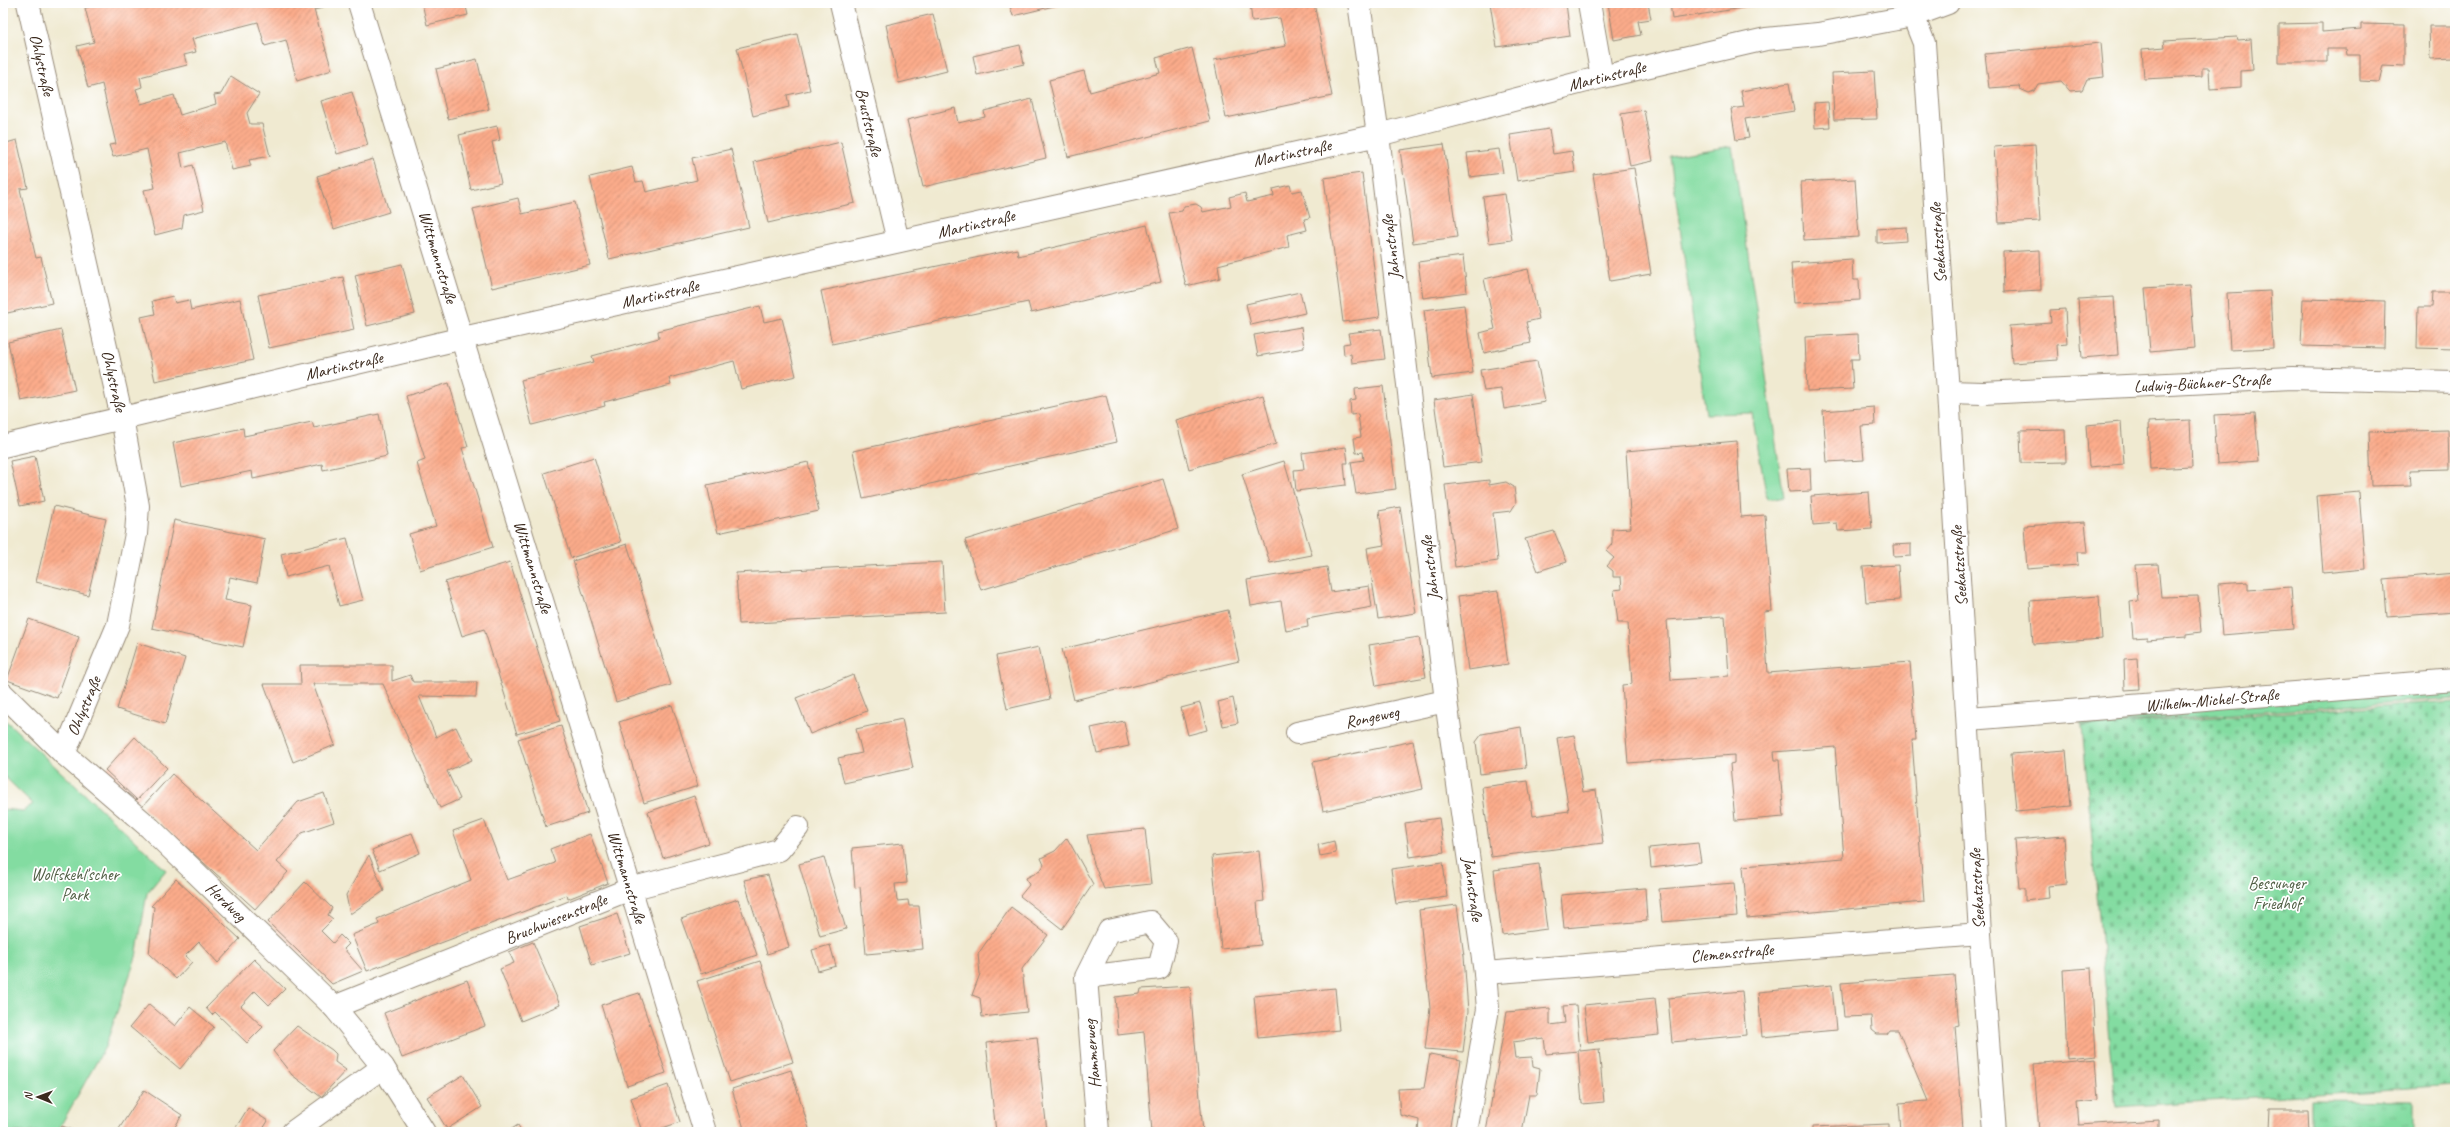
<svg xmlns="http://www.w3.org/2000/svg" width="2458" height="1135" viewBox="0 0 2458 1135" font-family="Caveat,sans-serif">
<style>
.grass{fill:url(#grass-tufts);stroke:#5f8360}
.cemetery{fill:url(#cemetery-stones);stroke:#5f8360}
.park{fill:#83dca1;stroke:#5f8360}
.building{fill:url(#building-hatch);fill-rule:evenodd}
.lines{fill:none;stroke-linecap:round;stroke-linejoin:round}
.street-casing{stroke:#968a78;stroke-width:24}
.street{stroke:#fff;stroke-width:22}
.labels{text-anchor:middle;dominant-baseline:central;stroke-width:3.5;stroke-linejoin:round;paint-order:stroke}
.street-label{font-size:17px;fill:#3b2a1e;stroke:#fff}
.park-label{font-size:17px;fill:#515f45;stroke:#fff}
</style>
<defs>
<pattern id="grass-tufts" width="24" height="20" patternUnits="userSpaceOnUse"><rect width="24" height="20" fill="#83dca1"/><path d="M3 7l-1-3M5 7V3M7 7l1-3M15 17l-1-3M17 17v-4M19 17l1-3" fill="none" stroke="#72bd8a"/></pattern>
<pattern id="cemetery-stones" width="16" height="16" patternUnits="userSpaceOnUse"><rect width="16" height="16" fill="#83dca1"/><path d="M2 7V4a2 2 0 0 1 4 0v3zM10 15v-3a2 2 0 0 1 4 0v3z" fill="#72bd8a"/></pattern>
<pattern id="building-hatch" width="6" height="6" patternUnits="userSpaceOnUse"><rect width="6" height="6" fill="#fcac8b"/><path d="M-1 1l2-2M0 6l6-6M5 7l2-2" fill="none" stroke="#cd8c71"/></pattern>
</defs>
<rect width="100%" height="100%" fill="#fff"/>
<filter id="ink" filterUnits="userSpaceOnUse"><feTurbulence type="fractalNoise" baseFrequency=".025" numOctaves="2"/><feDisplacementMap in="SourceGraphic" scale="8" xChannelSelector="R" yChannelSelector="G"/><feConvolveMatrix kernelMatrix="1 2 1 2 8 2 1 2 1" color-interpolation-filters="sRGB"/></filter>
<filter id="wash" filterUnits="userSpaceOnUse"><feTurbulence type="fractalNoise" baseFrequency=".012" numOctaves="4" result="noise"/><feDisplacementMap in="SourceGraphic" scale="16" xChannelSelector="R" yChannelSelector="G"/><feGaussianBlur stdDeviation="0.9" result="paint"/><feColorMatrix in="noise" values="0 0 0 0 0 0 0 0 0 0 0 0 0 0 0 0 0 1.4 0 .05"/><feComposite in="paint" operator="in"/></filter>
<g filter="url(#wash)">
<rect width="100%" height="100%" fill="#f0ead1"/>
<g class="grass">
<path d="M2455,686V698L2081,725L2080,715Z"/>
<path d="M2311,1100L2414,1101V1132H2382L2381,1126H2311Z"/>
</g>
<path class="cemetery" d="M2455,701V1085L2116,1107L2082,726Z"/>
<g class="park">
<path d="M1732,146L1784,498L1767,499L1752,413L1706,414L1670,156Z"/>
<path d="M3,718L166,870L147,893L136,957L105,1047L57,1132H3V809L23,811L33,804L3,775Z"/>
</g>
<g id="blocks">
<g class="building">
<path d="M106,3H322L323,8L314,10L332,70L297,81L286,40L265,46L258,22L192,39L196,52L184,55L187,65L140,77L142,87L136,89L141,104L174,95L180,115L216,104L214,95L221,94L231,76L259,94L247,113L250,124H262L270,156L249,160L251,166L232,170L225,142L180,153L183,168L193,165L204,210L184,215L182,228L155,235L144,190L155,188L147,149L113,157L109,145L116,144L102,84L88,88L77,46L94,42L85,8Z"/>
<path d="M422,3H465L468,15L427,25Z"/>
<path d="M1009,3H1062V4L1013,16Z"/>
<path d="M1250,3H1314L1332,96L1226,118L1214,60L1286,46L1280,18L1252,21Z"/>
<path d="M1490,3H1566L1570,36L1497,47Z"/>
<path d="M1608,3H1648L1651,19L1638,21L1641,35L1614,40Z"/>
<path d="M1670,3H1754L1755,6L1672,19Z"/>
<path d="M933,14L947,71L899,83L886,25Z"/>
<path d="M2322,23V32L2361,29V24L2404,25V66L2383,65L2379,82L2360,81V55H2347L2346,49H2327V62H2279V24Z"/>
<path d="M2429,26H2455V58L2430,59Z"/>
<path d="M797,34L810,90L787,95L789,107L753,116L737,48Z"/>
<path d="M2237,37L2238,40L2251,39L2253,70L2241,71V87L2210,89L2209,68H2202V76L2144,79L2142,49L2165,47L2164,41Z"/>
<path d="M2101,43L2104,77L2087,79L2082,90L2070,91L2061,81L2038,84L2034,91L2029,93L2020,89L2019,86L1989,88L1985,54Z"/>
<path d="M1020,45L1024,64L977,75L973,56Z"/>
<path d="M1192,48L1210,121L1068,157L1049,80L1084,71L1090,92L1160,73L1156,58Z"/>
<path d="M477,59L489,109L448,119L436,69Z"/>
<path d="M1874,71L1877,119L1834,120L1832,73Z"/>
<path d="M1789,83L1794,111L1745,119L1749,138L1736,140L1731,109L1744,107L1741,91Z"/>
<path d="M352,92L368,145L337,154L321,101Z"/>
<path d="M1032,99L1046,158L923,187L907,120L955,108L958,123L985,117L984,111Z"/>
<path d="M1828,102L1830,127L1815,128L1814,103Z"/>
<path d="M1644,110L1653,161L1630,166L1621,114Z"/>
<path d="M497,126L500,140L492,142L501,183L471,190L459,135Z"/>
<path d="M1549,129L1553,154L1572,151L1575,172L1517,181L1510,135Z"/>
<path d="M17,140L28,188L20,189L36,258L41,257L52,303L3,314V144Z"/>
<path d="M841,142L855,203L768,223L754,162Z"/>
<path d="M1444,144L1457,237L1413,243L1400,150Z"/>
<path d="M2035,144L2040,221L1999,223L1994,147Z"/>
<path d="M731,149L749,227L609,259L590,177L632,167L636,182L643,181L646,192L697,180L692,158Z"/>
<path d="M1499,149L1503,173L1470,177L1467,153Z"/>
<path d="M373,159L389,212L334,229L317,176Z"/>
<path d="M1634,168L1651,274L1610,281L1593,174Z"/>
<path d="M1362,173L1380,317L1343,322L1324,178Z"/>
<path d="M1855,179L1859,237L1804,240L1801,182Z"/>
<path d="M1290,185L1292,192L1302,190L1310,218L1304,219L1307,230L1287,235L1289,247L1218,265L1220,278L1186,286L1169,213L1182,211L1184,206L1196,204L1201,207L1203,212L1231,206L1229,197L1245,193L1247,202L1274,196L1273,189Z"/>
<path d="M1505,194L1512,240L1489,243L1483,197Z"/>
<path d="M518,198L522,214L575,202L590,265L492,288L473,209Z"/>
<path d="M1147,225L1161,282L1031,313L1028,302L832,344L821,291L1017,249L1018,256Z"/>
<path d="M1906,227L1907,241L1877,243V229Z"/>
<path d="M2040,250L2041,290L2004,292L2003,252Z"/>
<path d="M1463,256L1467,292L1423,298L1418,262Z"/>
<path d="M1852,259L1853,280H1859L1860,300L1794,303L1791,263Z"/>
<path d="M402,264L415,314L367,326L355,275Z"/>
<path d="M1528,269L1539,319L1526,322L1531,343L1484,353L1480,333L1495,329L1484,279Z"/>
<path d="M343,277L354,330L269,348L258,295Z"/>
<path d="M2190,285L2195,348L2150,352L2145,288Z"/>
<path d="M2270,291L2273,348L2230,350L2227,293Z"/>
<path d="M1300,292L1305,313L1251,325L1246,304Z"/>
<path d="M2433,292H2455V349L2417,348L2418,307H2432Z"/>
<path d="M173,296L175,303L189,300L191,310L240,299L253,360L155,381L141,317L155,314L152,301Z"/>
<path d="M2114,297L2118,355L2082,358L2078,299Z"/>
<path d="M2303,299L2385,301L2384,348L2301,346Z"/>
<path d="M1464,305L1473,373L1432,378L1424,310Z"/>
<path d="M760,306L764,322L782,318L796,376L741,389L734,361L669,378L671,385L604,402L605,406L532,425L521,380L594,362L592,356L659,338L658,331Z"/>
<path d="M2065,309L2067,344L2057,345L2058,360L2012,363L2009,326L2051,323L2050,310Z"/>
<path d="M1301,327L1304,348L1258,356L1254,335Z"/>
<path d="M1381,329L1385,359L1352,363L1351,354L1344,355L1343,344L1350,343L1348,333Z"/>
<path d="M61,330L75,390L21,401L8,342Z"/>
<path d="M1858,334L1859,359H1851L1853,389L1807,391L1805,337Z"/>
<path d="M1537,361L1545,402L1504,409L1501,389L1484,391L1480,370Z"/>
<path d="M449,383L468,447L462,448L493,547L420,570L409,534L436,526L417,463L425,460L406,396Z"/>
<path d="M1383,386L1396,489L1356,494L1351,462L1364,460L1363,452L1356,453L1354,438L1361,437L1358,414L1351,415L1350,401L1356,400L1355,389Z"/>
<path d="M1473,394L1482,462L1443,467L1434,400Z"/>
<path d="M1106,395L1117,442L863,499L853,451Z"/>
<path d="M1263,395L1276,444L1189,469L1176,420Z"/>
<path d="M1874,407L1875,425L1861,426L1864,460L1827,462L1823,411Z"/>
<path d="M2255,413L2259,461L2217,464L2214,415Z"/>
<path d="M379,414L387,456L323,470L322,464L253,479L252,471L181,486L173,443L243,428L244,436L312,422L314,428Z"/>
<path d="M2190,420L2192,467L2150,469L2148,422Z"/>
<path d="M2121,422L2124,464L2089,467L2086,425Z"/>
<path d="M2065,430L2066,462L2021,463L2020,431Z"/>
<path d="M2448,430L2449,469L2410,470L2411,485L2371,486L2369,432Z"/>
<path d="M1737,441L1741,517L1765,515L1772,611L1764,612L1768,673L1910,662L1916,740H1912L1924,902L1747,918L1743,866L1844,858L1835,747L1774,752L1775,760H1779L1784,817L1735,821L1730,764L1734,763V755L1628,763L1622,685L1632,684L1628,623H1618L1614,590L1622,589L1621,577H1613V571L1607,566L1614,558L1606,551L1612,544V529L1631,528L1626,451ZM1725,616L1729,676L1671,680L1667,620Z"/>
<path d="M1346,447L1348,463H1344L1346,485L1296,491L1294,470L1304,469L1302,453Z"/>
<path d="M35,456L44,501L20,506L10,461Z"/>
<path d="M594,457L621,542L571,558L544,473Z"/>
<path d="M1284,461L1312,555L1270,563L1242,474Z"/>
<path d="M808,462L819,511L718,533L707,485Z"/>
<path d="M1810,468L1811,491L1789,492L1787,469Z"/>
<path d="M1163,479L1178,529L981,590L965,540Z"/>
<path d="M1489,480V485L1506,482L1514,487L1516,503L1511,511L1493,513L1498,561L1455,567L1445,485Z"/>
<path d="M1869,492L1872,529L1838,531L1837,523L1813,525L1811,496Z"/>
<path d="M2359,492L2365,569L2323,573L2317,496Z"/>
<path d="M54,506L106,519L88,595L36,582Z"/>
<path d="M1400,507L1416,613L1378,619L1367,548L1384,545L1379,511Z"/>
<path d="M174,520L265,539L257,583L230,577L225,600L252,605L243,647L152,628Z"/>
<path d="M2085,522L2088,552H2077L2078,565L2027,569L2024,526Z"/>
<path d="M1554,531L1567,562L1538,571L1525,539Z"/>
<path d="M347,538L363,600L339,606L329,566L286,577L281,554Z"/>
<path d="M627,544L671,685L616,702L573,561Z"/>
<path d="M1911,544V556L1894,557L1893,545Z"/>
<path d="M510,562L560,721L517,734L484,629L462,636L445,582Z"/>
<path d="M942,562L945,612L739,624L736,573Z"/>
<path d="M2158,564L2161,597L2198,596L2201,632L2186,634V637L2147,640V637L2133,638L2130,602L2138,601L2135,565Z"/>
<path d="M1898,565L1900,600L1866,602L1863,567Z"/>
<path d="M1327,567L1331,592L1369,586L1372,607L1307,619L1308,627L1286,631L1281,601L1251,606L1247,580Z"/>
<path d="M2455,573V612L2387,617L2384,579Z"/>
<path d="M2248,582V590L2291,587L2294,629L2222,635L2218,584Z"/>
<path d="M1498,591L1508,664L1468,670L1458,596Z"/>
<path d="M2099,596L2102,639L2033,644L2030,601Z"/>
<path d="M1228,610L1239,661L1074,700L1062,649Z"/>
<path d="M29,619L79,637L57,698L7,680Z"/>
<path d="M1419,637L1426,677L1376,686L1369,645Z"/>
<path d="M137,643L185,658L165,724L117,709Z"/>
<path d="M1039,647L1050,699L1007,709L996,656Z"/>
<path d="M2137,658L2139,689L2125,690L2124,659Z"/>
<path d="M300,665H392V681L410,675L413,682H477L476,697L419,696L436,737L456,727L472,760L447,771L460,799L440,808L383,684H313L335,745L293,762L264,684H301Z"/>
<path d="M853,675L867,711L810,734L796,698Z"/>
<path d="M1233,698L1238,723L1223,726L1218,702Z"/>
<path d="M1200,703L1207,730L1188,735L1181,708Z"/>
<path d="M672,705L698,786L644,803L619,722Z"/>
<path d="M902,719L913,768L844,783L838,758L862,753L856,729Z"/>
<path d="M1124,721L1129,746L1097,753L1091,728Z"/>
<path d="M561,726L588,813L546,827L518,739Z"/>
<path d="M1521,727L1526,768L1480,774L1476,742L1482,734Z"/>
<path d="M1574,735L1583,792L1596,790L1603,843L1491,857L1482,787L1528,781L1533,816L1569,811L1557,738Z"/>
<path d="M135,737L167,768L137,800L105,770Z"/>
<path d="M1413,741L1423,789L1323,811L1313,762Z"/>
<path d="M2066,750L2071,806L2016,811L2011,754Z"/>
<path d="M172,774L256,850L298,802L324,793L334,822L302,833L277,862L288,872L255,909L142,807Z"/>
<path d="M694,796L709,843L663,858L648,812Z"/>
<path d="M1439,818L1444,852L1410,857L1405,823Z"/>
<path d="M484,820L507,880L555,863L550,849L590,834L608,883L568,899L567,895L367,971L352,935L379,924L377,919L471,880L453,831Z"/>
<path d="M1145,829L1151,884L1104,889L1094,864L1087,835Z"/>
<path d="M412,833L420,853L380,870L372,850Z"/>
<path d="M2064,836L2067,884L2048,886L2049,898L2025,901V888H2019L2015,840Z"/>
<path d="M1067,838L1093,884L1062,929L1020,896L1029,885L1026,878L1040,871L1044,865L1041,858L1055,851Z"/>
<path d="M1334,841L1336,853L1320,856L1318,845Z"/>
<path d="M903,843L907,883L895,884L897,901L908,900L909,906H919L923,949L866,954L860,887L855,888L852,848Z"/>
<path d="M1698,843L1701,862L1651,868L1649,848Z"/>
<path d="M1259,851L1264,901L1257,902L1261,945L1221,949L1212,856Z"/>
<path d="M369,855L384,891L350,914L346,895Z"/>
<path d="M824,857L846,929L820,936L799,864Z"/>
<path d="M1443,862L1447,897L1396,904L1391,869Z"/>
<path d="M1539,864L1547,929L1502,935L1494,870Z"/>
<path d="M768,875L789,947L767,954L744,880Z"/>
<path d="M176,879L240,939L218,963L199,942L185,956L192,962L176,979L149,954L154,907L151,906Z"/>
<path d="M305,882L332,908L328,915L333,919L321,931L333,943L340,935L349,944L344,949L363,971L332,984L268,922Z"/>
<path d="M1734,883L1737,916L1662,922L1659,889Z"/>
<path d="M1645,888L1647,921L1564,928L1561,895Z"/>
<path d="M738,899L757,955L701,974L681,919Z"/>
<path d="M1457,905L1464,956L1468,1011L1463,1052L1425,1049L1430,1008L1419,910Z"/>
<path d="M1011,907L1048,935L1022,969L1027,1012L982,1017L980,998L972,995L980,974L978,954Z"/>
<path d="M617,914L630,953L592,965L580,926Z"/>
<path d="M533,942L560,1005L521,1021L500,969L514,963L509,952Z"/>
<path d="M830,945L836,966L818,971L812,950Z"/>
<path d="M254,959L285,989L269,1005L255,991L241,1006L263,1027L247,1043L215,1012L212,1015L206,1008Z"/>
<path d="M760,961L793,1062L730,1082L697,981Z"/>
<path d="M2091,968L2096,1055L2067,1058L2063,970Z"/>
<path d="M1954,975L1959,1025L1955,1026L1963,1129L1901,1132L1899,1103L1928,1101L1898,1030H1890L1887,1034H1877L1872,1030L1871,1016L1844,1017L1841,983Z"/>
<path d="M467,980L485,1026L402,1058L384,1013Z"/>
<path d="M1832,985L1836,1030L1762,1037L1758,992Z"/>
<path d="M1190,986L1203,1132H1152L1144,1032L1118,1035L1115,997L1140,994L1141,989Z"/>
<path d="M1335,988L1339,1030L1258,1038L1254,996Z"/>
<path d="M1742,991L1746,1035L1672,1042L1668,998Z"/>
<path d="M639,993L666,1073L627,1086L601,1005Z"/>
<path d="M1655,998L1659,1035L1588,1042L1584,1005Z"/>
<path d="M149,1004L175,1026L190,1007L214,1027L180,1069L130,1027Z"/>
<path d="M1576,1005L1580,1051L1599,1049L1604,1102L1582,1104L1578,1051L1546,1054L1544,1038L1513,1042L1515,1058L1532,1057L1533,1067L1540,1069L1537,1095H1529L1522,1132H1486L1507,1012L1550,1008V1025L1565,1023L1563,1006Z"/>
<path d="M297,1026L332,1050L336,1054L335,1062L346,1070L321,1097L292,1075L273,1051Z"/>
<path d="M1037,1037L1047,1132H996L986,1043Z"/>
<path d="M1430,1054L1461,1060L1449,1132H1418L1419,1120L1400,1115L1398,1089L1424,1088Z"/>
<path d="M2095,1058L2098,1100L2077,1102L2079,1125L2159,1120V1132H2039L2034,1064Z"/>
<path d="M791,1070L810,1132H745L732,1089Z"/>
<path d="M463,1075L482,1107L447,1129L427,1097Z"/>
<path d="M668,1085L680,1122L651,1132H642L631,1098Z"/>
<path d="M144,1090L182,1115L172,1132H117Z"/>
<path d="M248,1108L268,1121L261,1132H233Z"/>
<path d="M2270,1110H2306L2307,1132H2269Z"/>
<path d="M1889,1124V1132H1812V1127Z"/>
<path d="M518,1125L522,1132H507Z"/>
<path d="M62,1126L79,1132H60Z"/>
</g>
</g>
</g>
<g filter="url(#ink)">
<use href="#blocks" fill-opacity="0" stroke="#968a78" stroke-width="1"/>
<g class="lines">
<defs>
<g id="street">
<path d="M28,3L122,418L138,506L136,534L118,625L64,754"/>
<path d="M359,3L705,1132"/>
<path d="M841,3L898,241"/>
<path d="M1359,3L1378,135L1446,701L1485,973L1488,1009L1466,1132"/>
<path d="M1589,3L1602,77"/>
<path d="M1908,3L1924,43L1948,392L1980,934L1995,1132"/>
<path d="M1948,392L1983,393L2292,378L2455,382"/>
<path d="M3,446L463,338L1378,135L1602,77L1727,48L1766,39L1818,34L1913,16L1948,3"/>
<path d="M3,694L64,754L150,828L334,1007L383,1067L424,1132"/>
<path d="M1969,719L2455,680"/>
<path d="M1297,733L1446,701"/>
<path d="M1485,973L1980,934"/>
<path d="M1086,977L1159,968L1166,941L1150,922L1109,931L1086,977L1098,1132"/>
<path d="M334,1007L630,889L779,850L798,827"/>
<path d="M293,1132L383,1067"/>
</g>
</defs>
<use href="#street" class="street-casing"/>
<use href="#street" class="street"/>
</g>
</g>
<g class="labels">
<g class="street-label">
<text transform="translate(42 65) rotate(77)">Ohlystraße</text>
<text transform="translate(1607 76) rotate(-14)">Martinstraße</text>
<text transform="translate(869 122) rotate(77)">Bruststraße</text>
<text transform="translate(1292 153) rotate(-12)">Martinstraße</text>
<text transform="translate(976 224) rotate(-13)">Martinstraße</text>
<text transform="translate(1938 243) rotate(-94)">Seekatzstraße</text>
<text transform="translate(1391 247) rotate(-97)">Jahnstraße</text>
<text transform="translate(438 257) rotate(73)">Wittmannstraße</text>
<text transform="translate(660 294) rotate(-13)">Martinstraße</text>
<text transform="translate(344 366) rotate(-13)">Martinstraße</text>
<text transform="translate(114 381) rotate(77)">Ohlystraße</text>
<text transform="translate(2202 383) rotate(-3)">Ludwig-Büchner-Straße</text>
<text transform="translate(1959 566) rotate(-94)">Seekatzstraße</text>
<text transform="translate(533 567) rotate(73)">Wittmannstraße</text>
<text transform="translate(1430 568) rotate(-97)">Jahnstraße</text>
<text transform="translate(2212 700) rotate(-5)">Wilhelm-Michel-Straße</text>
<text transform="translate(84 706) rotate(-67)">Ohlystraße</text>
<text transform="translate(1372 717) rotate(-12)">Rongeweg</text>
<text transform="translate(627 877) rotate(73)">Wittmannstraße</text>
<text transform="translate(1473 889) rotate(82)">Jahnstraße</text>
<text transform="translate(1977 889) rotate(-93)">Seekatzstraße</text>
<text transform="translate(226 902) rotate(44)">Herdweg</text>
<text transform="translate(556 919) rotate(-22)">Bruchwiesenstraße</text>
<text transform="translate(1732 953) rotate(-5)">Clemensstraße</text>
<text transform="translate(1092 1054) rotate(-95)">Hammerweg</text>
</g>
<g class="park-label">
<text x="75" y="874">Wolfskehl'scher<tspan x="75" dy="20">Park</tspan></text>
<text x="2277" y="883">Bessunger<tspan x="2277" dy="20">Friedhof</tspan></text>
</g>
</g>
<rect width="2458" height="1135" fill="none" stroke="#fff" stroke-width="16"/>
<g transform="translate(38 1097) rotate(271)" stroke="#ffffff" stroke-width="3" paint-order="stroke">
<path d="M0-3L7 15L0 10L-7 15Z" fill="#3b2a1e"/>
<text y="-6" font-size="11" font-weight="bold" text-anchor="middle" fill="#3b2a1e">N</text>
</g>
</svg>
